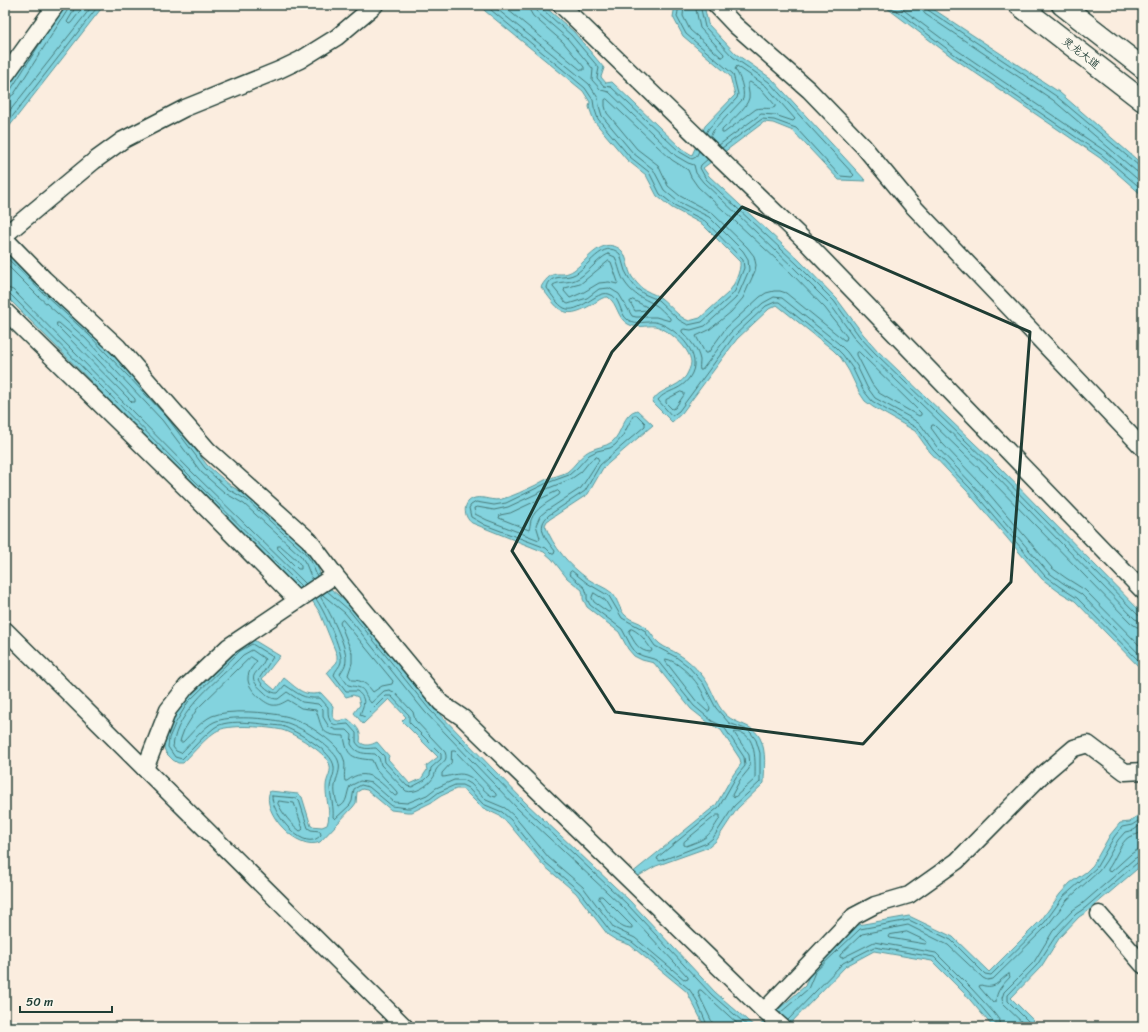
<svg xmlns="http://www.w3.org/2000/svg" width="1148" height="1032" viewBox="0 0 1148 1032" font-family="Sriracha,'LXGW WenKai TC',sans-serif">
<style>
.water{fill:#83d3de;stroke:#5b979a}
.lines{fill:none;stroke-linecap:round;stroke-linejoin:round}
.shore{stroke:#477978;stroke-width:1}
.minor-casing{stroke:#1f3d34;stroke-width:19}
.major-casing{stroke:#1f3d34;stroke-width:23}
.minor{stroke:#fbf7ec;stroke-width:16}
.major{stroke:#fbf7ec;stroke-width:20}
.marked{fill:none;stroke:#1f3d34;stroke-width:3;stroke-linejoin:round}
.labels{text-anchor:middle;dominant-baseline:central;stroke-width:3.5;stroke-linejoin:round;paint-order:stroke}
.street-label{font-size:11px;fill:#1f3d34;stroke:#fbf7ec}
</style>
<rect width="100%" height="100%" fill="#fbeddf"/>
<filter id="ink" filterUnits="userSpaceOnUse"><feTurbulence type="fractalNoise" baseFrequency=".025" numOctaves="2"/><feDisplacementMap in="SourceGraphic" scale="8" xChannelSelector="R" yChannelSelector="G"/><feConvolveMatrix kernelMatrix="1 2 1 2 8 2 1 2 1" color-interpolation-filters="sRGB"/></filter>
<g filter="url(#ink)">
<g class="water">
<path d="M61,5H104L5,132V91Z"/>
<path d="M480,5H543L574,32L604,68L601,77L606,83L612,82L682,149L692,155L705,126L735,95L730,76L683,36L673,17L675,5H704L708,24L736,54L772,79L866,181L839,180L793,131L773,123L764,122L703,168L709,176L799,260L837,299L863,334L878,351L997,465L1143,614V671L1075,601L1058,591L1042,579L967,491L930,452L915,431L873,407L865,401L859,392L849,371L841,358L833,350L777,305L769,309L737,339L682,413L672,422L652,402C659,388 677,389 686,376C688,372 691,367 691,362C690,348 668,329 655,326C646,325 636,329 628,324C617,318 618,304 608,297C601,297 597,302 591,305C562,322 558,308 541,287C554,265 560,280 574,270C584,263 593,249 605,246C610,244 619,247 622,251C628,258 627,269 632,277C636,282 641,289 647,291C652,294 657,295 661,298C671,306 678,317 689,321L700,318L728,293C734,286 741,271 740,262L702,224L672,208L657,196L646,175L627,160L594,121L589,107L590,102L583,91L485,11Z"/>
<path d="M883,5H927L1059,92L1143,165V196L1100,158L952,57Z"/>
<path d="M5,251L45,289L92,332L169,414L207,465L231,486L250,497L308,550L314,559L324,583L352,607L432,706L525,802L630,901L715,992L755,1027H705L687,992L630,945L616,940L608,935L576,893L543,865L508,823L500,816L481,807L466,792L462,789H456L441,796L432,802L412,812H407L391,810L367,790L362,789L357,792L356,803L353,807L320,842C298,852 260,812 270,791L298,794L302,797L311,826L322,827L327,825C332,812 325,799 326,786C326,778 333,771 329,763C325,752 293,733 282,730C268,727 231,724 219,730C210,733 191,755 183,763H178L173,760L166,753L164,748L165,737L171,722L185,700L237,648L252,639L280,656L262,679L275,690L284,678C297,688 303,697 321,693L333,706C332,713 331,719 338,721L348,719C356,726 362,730 360,742C365,747 371,745 377,742L389,756L388,759L410,784L421,779L427,770L426,766L438,757L402,721L406,717L389,699L363,724L354,713L360,705L358,697L353,695L346,697L327,673L337,662V655L320,613L313,602L289,581L5,295Z"/>
<path d="M637,410L653,425L603,468L588,494L547,521L545,525C553,547 570,566 588,579C595,584 605,587 612,593C618,599 619,610 626,616C631,621 639,621 644,626C651,631 653,639 660,644C665,648 672,650 678,654C687,659 695,667 701,674C712,686 714,703 726,715C737,725 753,724 760,738C767,752 764,769 764,783L737,809L716,841L709,847L656,866L635,878L631,874L716,805L733,775L741,764L740,759L721,730L710,724L691,709L654,663L642,660L634,656L628,649L619,632L587,607L583,599V595L582,590L567,578L552,559L544,552L472,523C463,517 462,501 475,498C484,496 493,502 502,499C514,496 525,490 536,485C539,483 543,481 547,479C553,477 561,475 567,472C575,466 580,456 589,451C596,447 605,447 612,442C622,434 623,413 637,410Z"/>
<path d="M1143,814V864L1088,911L1079,917L1060,937L1041,967L1011,998L1040,1027H993L965,994L932,961L874,951L846,966L787,1027H758L805,986L811,970L858,925L909,916L953,937L989,972L1042,919L1060,894L1070,883L1086,872L1093,865L1110,835L1120,823L1130,822L1137,816Z"/>
</g>
<g class="lines">
<g class="shore">
<path d="M75,5L73,12L67,22L69,24L71,23L85,5"/>
<path d="M485,5L585,88L593,100L594,107L598,119L630,157L649,172L660,194L674,205L705,221L743,260L744,268L735,291L731,296L702,322L688,325L679,320L658,300L644,294L636,288L630,280L625,271L620,254C603,237 587,270 573,275C563,279 549,274 547,288C551,294 558,305 564,308C579,315 596,290 609,294C621,297 619,314 628,320C636,325 647,321 655,322C674,326 702,352 692,373C683,392 666,389 658,400L672,416L679,411L734,336L766,306L775,302H779L835,347L843,355L853,369L863,390L872,401L918,429L933,450L970,488L1045,576L1060,587L1077,598L1143,665"/>
<path d="M492,5L589,84L598,98L599,106L602,116L633,153L653,169L664,190L677,201L709,217L743,251L748,259L749,270L739,293L735,299L705,326L691,330L684,329L682,330V332C690,340 698,349 700,360C700,364 699,367 700,370H702L730,333L763,303L774,297L782,298L838,343L847,352L857,366L867,387L875,398L911,418L921,425L937,447L973,485L1048,572L1063,583L1081,594L1143,658"/>
<path d="M502,5L581,70H584V67L563,42L533,16L530,11L529,5"/>
<path d="M535,5L538,13L567,38L593,69L592,80L601,90L609,92L676,156L688,163L694,165L696,173L703,182L793,267L830,304L856,340L872,357L991,471L1135,619L1143,622"/>
<path d="M540,5L542,9L571,35L599,68L597,78L604,86L611,87L680,152L692,159L696,157L699,151"/>
<path d="M679,5L677,17L686,34L733,74L738,94L737,98L709,128L706,133"/>
<path d="M684,5L683,16L690,30L721,57H723L724,54L700,28L695,5"/>
<path d="M700,5L705,27L733,57L769,82L854,175L852,177L840,176L796,128L774,120L762,119L722,148"/>
<path d="M889,5L954,54L1102,155L1143,190"/>
<path d="M897,5L957,50L1105,151L1143,184"/>
<path d="M921,5L922,10L925,14L1053,100L1136,171L1143,173"/>
<path d="M926,5L928,10L1056,96L1139,166L1143,168"/>
<path d="M748,83L750,82L762,90L775,105V107C770,110 763,107 756,109L724,133H722V130C729,123 747,108 749,98C750,93 747,87 748,83Z"/>
<path d="M5,93L10,91L46,34"/>
<path d="M5,98L10,97L14,94L67,11L68,5"/>
<path d="M607,99L672,160L688,170L691,177L698,187L789,271L825,308L847,337L846,340H844L786,293L780,291H774L766,293L760,297L726,328L708,353H705L696,336L709,330L731,312L743,298L755,271L756,265L754,256L747,247L712,213L680,196L668,186L658,165L637,149L607,113L605,106V100Z"/>
<path d="M5,117L93,5"/>
<path d="M5,126L99,5"/>
<path d="M710,137L713,131L743,99C745,90 740,76 735,69L737,66L766,86L795,119L793,121L775,115L761,114L719,145"/>
<path d="M708,159L701,165L700,168L706,179L796,263L834,301L860,337L875,353L994,468L1138,615L1143,617"/>
<path d="M608,254L615,257C619,266 620,276 626,284C635,296 641,297 654,304C660,307 665,314 670,318V321L656,317H636L632,316L619,294L609,288L599,289L587,298L568,304L566,303L553,287V285C559,281 568,283 575,280C586,276 596,260 608,254Z"/>
<path d="M5,256L42,292L89,335L166,416L205,468L228,489L247,500L305,553L311,561L317,576"/>
<path d="M609,261L611,262L618,282L617,284L609,282L599,283L584,292L570,298L564,291L565,288L580,284Z"/>
<path d="M5,263L38,296L85,338L162,420L201,472L225,493L244,504L301,556L306,564L312,579"/>
<path d="M5,287L13,290L192,472L306,584"/>
<path d="M5,292L10,294L189,475L302,587"/>
<path d="M633,300L647,307V310L635,311L630,302Z"/>
<path d="M57,323H59L81,342L135,399V402H132L57,326Z"/>
<path d="M859,352L921,413V415L919,416L908,410L879,393L872,384L857,355V353Z"/>
<path d="M681,392L684,393V395L675,408L672,409L666,403V400Z"/>
<path d="M634,415H637L645,423V426L600,465L585,491L549,515C535,527 546,539 555,551L554,554H552L546,548L485,525L471,517L469,508L471,505L476,502L494,505L506,503L547,483L569,475L577,468L589,455L597,451L610,448L615,445L622,437Z"/>
<path d="M597,457L599,460L581,488L546,511L540,516L536,525L540,538L539,540L487,520L475,514L474,508L477,507L494,510L508,507L549,488L571,479L581,472L590,461Z"/>
<path d="M558,491L560,493L559,495C549,502 535,508 531,520C530,524 530,527 529,530L499,518L500,515L510,513Z"/>
<path d="M278,546H281L297,560L301,566V569H298L278,549Z"/>
<path d="M572,571L587,583L609,596L622,618L644,630L655,646L676,657L688,666L703,683L716,708L729,723L748,730L751,733L756,740L760,753V782L734,806L713,838L707,843L660,861L657,859L658,857L719,807L736,777L745,766L744,757L724,727L712,721L694,706L657,660L643,656L636,653L631,646L622,629L590,605L587,599V594L585,588L569,574L570,572Z"/>
<path d="M327,591L349,610L429,709L522,805L627,904L712,995L749,1027"/>
<path d="M594,593L605,600L611,610L610,612H608L594,602L592,598Z"/>
<path d="M323,595L345,613L425,712L518,809L623,907L688,977V979L685,980L635,938L614,928L583,887L549,858L514,816L505,808L486,800L471,784L464,780H454L436,788L427,795L407,803L394,802L372,783L360,781L350,786C346,794 348,803 339,807C336,802 334,792 335,786C336,777 342,770 338,760C332,746 298,725 284,722C267,718 229,715 214,722C205,726 189,745 181,753L176,751L173,747C176,710 219,680 243,655L252,650L265,659C259,675 243,674 264,692C268,696 271,699 278,699L287,692L302,702L318,704L323,709V717L329,727L336,730H347L352,735L351,744C357,755 365,753 375,754L379,758L381,765L406,791C415,794 428,786 433,778C435,776 435,772 436,770C441,762 449,762 445,752L415,720L413,712L394,692L389,690L384,691L371,703C360,689 369,689 348,685L340,674C342,670 346,666 346,660C347,646 329,610 321,598Z"/>
<path d="M316,599C323,608 343,651 341,662C340,667 335,670 334,675L346,691H357C368,700 363,705 360,715L365,717L386,696H391L409,715V722L441,754V759L431,768L430,775L425,780L412,787L407,786L385,762L384,756L376,748C369,748 361,751 356,742V733L348,724C345,724 341,725 338,725C328,725 328,715 328,707L320,698C302,699 299,694 285,685L278,693C271,694 261,685 259,679L273,657L252,644L240,651L188,702L175,724L169,738L168,747L175,757L182,759C193,749 202,737 214,728C228,717 265,725 282,726C296,731 333,751 334,767C335,775 330,781 330,789C331,798 334,808 333,817L335,819L350,805L352,801L354,789L361,785L369,787L392,806L407,808H411L430,799L439,792L455,785H462L468,788L483,804L502,812L511,820L545,862L579,891L611,932L618,936L632,942L689,989L696,999L708,1027"/>
<path d="M343,620L393,681L392,684L382,686L373,692C367,684 362,680 352,680L348,675L352,663V653L340,623L341,621Z"/>
<path d="M1143,628L1137,627L1131,623L987,476L934,425H932L931,428L942,443L978,481L1052,568L1066,578L1085,590L1143,649"/>
<path d="M632,629C642,634 645,641 652,650L651,652C639,652 634,642 629,632L630,630Z"/>
<path d="M251,657L257,661C253,666 248,671 248,678C247,688 263,703 272,705C278,706 283,703 288,700L301,708L316,710C323,730 320,735 344,736C347,757 352,758 372,760L376,769L398,793V795L395,796C380,782 367,765 347,781H345C343,774 347,765 343,757C337,742 301,719 285,716C267,712 229,709 212,716C201,721 191,734 183,742H180L181,738L184,730L197,709Z"/>
<path d="M666,659C676,660 693,677 698,685C703,692 706,701 710,708L709,711H707L697,702L666,662Z"/>
<path d="M735,732C758,731 755,764 755,779L734,798L732,795L740,780L749,769L750,765L749,755L735,734Z"/>
<path d="M452,751H455L496,794V797C486,797 478,779 466,775C457,772 450,777 442,777V773L451,763Z"/>
<path d="M272,796L297,798L299,800L308,828L311,830L320,831L321,835C319,837 317,839 313,840C297,844 271,811 272,796Z"/>
<path d="M279,801L294,803L303,829L302,830L300,831C290,823 283,814 278,804Z"/>
<path d="M717,815H720V818C708,837 708,838 686,846L684,845V842Z"/>
<path d="M1143,831C1136,836 1135,834 1129,837C1121,841 1114,862 1108,869V871L1111,872L1131,854L1137,850H1143"/>
<path d="M600,896H602L632,926V928C617,929 607,909 599,899Z"/>
<path d="M907,932L926,941L927,943L925,944L890,938L889,937L890,935Z"/>
<path d="M1009,974L1010,977C1003,985 996,990 996,1002L993,1003L980,988L979,986L981,985C997,990 998,980 1009,974Z"/>
<path d="M780,1013L808,989L815,972L860,929L909,920L951,940L985,974L991,975L1045,922L1063,897L1096,868L1114,837L1122,827L1132,825L1143,818"/>
<path d="M788,1020L843,963L874,947L934,957L968,991L990,1017L995,1024L996,1027"/>
<path d="M713,1027L712,1022L698,993L699,990H701L741,1027"/>
<path d="M1001,1027L1000,1021L994,1013L971,988L936,953L874,942L842,958L840,957V955L862,934L908,925L948,945L983,978L987,980L993,979L1048,925L1067,900L1099,871L1106,861L1118,840L1125,832L1134,830L1143,823"/>
<path d="M1027,1027L1003,1004L1002,998L1004,992L1034,962L1053,931L1073,910L1082,904L1134,859L1139,856H1143"/>
<path d="M1034,1027L1008,1001V995L1037,965L1057,934L1076,914L1085,908L1137,863L1143,861"/>
</g>
<defs>
<g id="minor">
<path d="M561,5L805,241L1143,591"/>
<path d="M716,5L735,25L809,90L863,146L911,204L1143,448"/>
<path d="M5,76L56,5"/>
<path d="M5,235L94,161L123,140L185,108L279,70L300,60L337,37L375,5"/>
<path d="M5,239L44,279L118,347L208,450L309,540L335,575L441,703L463,718L764,1011L782,1027"/>
<path d="M5,311L192,494L297,600"/>
<path d="M5,630L405,1027"/>
<path d="M145,769L168,710L186,687L228,647L335,575"/>
<path d="M1099,914L1143,965"/>
<path d="M764,1011L854,916L875,905L909,895L957,861L1040,777L1074,748L1088,744L1125,772L1143,771"/>
</g>
<g id="major">
<path d="M1019,5L1143,101"/>
<path d="M1062,5L1143,68"/>
</g>
</defs>
<use href="#minor" class="minor-casing"/>
<use href="#major" class="major-casing"/>
<use href="#minor" class="minor"/>
<use href="#major" class="major"/>
</g>
</g>
<path class="marked" d="M742,207L1030,332L1011,582L863,744L615,712L512,551L612,352Z"/>
<g class="labels">
<g class="street-label">
<text transform="translate(1081 53) rotate(38)">灵龙大道</text>
</g>
</g>
<rect width="1148" height="1032" fill="none" stroke="#fbf7ec" stroke-width="20"/>
<rect x="10" y="10" width="1128" height="1012" fill="none" stroke="#1f3d34" stroke-width="1.5" filter="url(#ink)"/>
<path d="M20 1006v6h92v-6" fill="none" stroke="#1f3d34" stroke-width="2"/>
<text x="26" y="1006" font-size="12" fill="#1f3d34" stroke="#fbf7ec" stroke-width="3" paint-order="stroke">50 m</text>
</svg>
